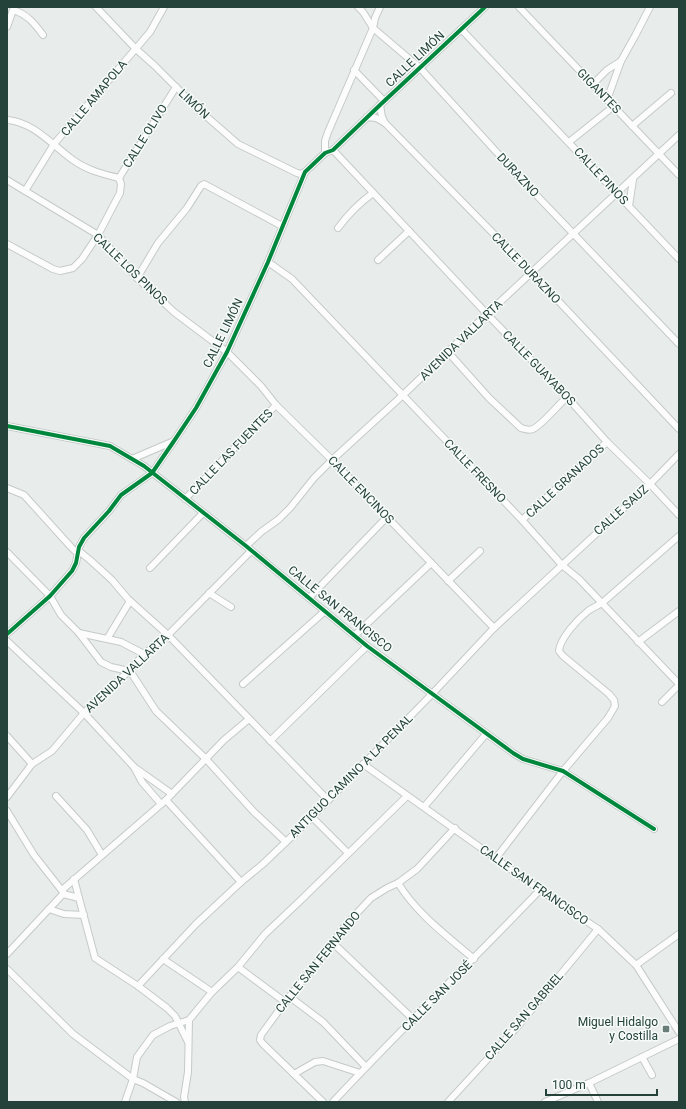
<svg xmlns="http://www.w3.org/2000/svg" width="686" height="1109" viewBox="0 0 686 1109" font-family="Roboto,sans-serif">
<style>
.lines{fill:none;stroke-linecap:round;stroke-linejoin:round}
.street-casing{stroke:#c5cac8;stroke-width:8}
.street{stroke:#fcfcfc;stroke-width:6}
.cycleway-casing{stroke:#f7fbf9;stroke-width:6}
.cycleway{stroke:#00873e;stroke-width:4}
.poi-dot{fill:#697e78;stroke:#f7fbf9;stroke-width:1.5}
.labels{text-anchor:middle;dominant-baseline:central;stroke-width:3;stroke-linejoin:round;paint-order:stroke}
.street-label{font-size:12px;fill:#24423a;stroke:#f7fbf9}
.poi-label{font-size:12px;fill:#24423a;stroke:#f7fbf9;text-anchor:end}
</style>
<rect width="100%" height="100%" fill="#e8edeb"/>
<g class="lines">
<defs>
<g id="street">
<path d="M96,7L136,49L155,66L199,110L238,144L297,173L301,174L305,172"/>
<path d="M358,7L363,12L373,28L420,68L521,179L679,344"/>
<path d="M519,7L679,175"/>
<path d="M7,27L13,10C27,14 35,24 43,35"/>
<path d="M461,29L679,259"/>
<path d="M354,70L384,101"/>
<path d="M592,85L607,70L621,61"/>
<path d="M607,100L621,61L635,36L650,7"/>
<path d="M380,105L382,117L385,123L532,273L679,429"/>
<path d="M367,117L376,118L385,123"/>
<path d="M8,120C35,123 52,145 73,160C87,170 102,174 119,178"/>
<path d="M632,126L671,93"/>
<path d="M569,142L614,106"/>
<path d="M333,150L487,314L567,397L607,442L650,484L679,515"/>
<path d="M325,153V141L328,132L373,28L375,18L380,7"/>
<path d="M7,180L98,235L137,278L174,312L227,352L261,386L276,405L332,460L494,628"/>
<path d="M25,191L54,144L150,32L164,7"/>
<path d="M629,206L633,180"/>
<path d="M338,228C349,213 358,204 373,193"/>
<path d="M7,244L53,269L60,271L73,268L82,259L98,235L120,193L121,184L119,178L176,87"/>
<path d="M378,260L409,231"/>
<path d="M268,262L292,279L522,520L562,565L579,579L679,684"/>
<path d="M137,278L158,243L187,208L201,186L204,184L282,226"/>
<path d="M448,352L489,398L521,428C525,429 529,431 533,429C542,425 559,404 567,397"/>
<path d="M7,426L110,446L144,466L246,546L367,646L513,753L523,759L563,771L654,829"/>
<path d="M132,459L174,441"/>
<path d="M7,488L24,495L71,547L75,551H79L90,560L112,580L128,599L168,635L328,800"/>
<path d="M185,499L276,405"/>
<path d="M522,520L607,442"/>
<path d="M246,546L261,532L279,519L290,508L314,478L332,460L403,395L487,314L679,135"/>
<path d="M7,552L50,596L61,615L79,633L101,662L111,667L129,671L132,674L156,711L206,759L254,812L286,842"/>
<path d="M150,568L203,513"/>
<path d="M448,581L480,551"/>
<path d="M209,593L231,607"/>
<path d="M309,598L387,517"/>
<path d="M79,633L121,642L144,654"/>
<path d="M7,634L50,596L72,571L76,563L79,547L84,538L109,511L121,495L152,473L174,441L196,408L227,352L268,262L305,172L325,153L333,150L380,105L485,7"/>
<path d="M355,635L431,563"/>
<path d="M107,639L130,601"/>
<path d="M7,641L84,713L134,767L172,794"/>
<path d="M638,642L679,611"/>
<path d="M243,684L325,611"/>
<path d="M662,702L679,685"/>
<path d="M7,736L32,764"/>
<path d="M270,741L367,646"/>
<path d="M363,764L540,890L598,929L636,965L679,1032"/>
<path d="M134,767L142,782L161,804"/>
<path d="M56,796L87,830L102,855"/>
<path d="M7,797L32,764L52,751L84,713L101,696L129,671L144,654L168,635L251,551"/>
<path d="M166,800L241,882"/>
<path d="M424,807L486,734"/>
<path d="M7,811L34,855L63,892"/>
<path d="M312,817L348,853"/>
<path d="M496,858L563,771L608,718L615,706L614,700L609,694L563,656L559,651C560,638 578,619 588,611C592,608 597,606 602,603L679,536"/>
<path d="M74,879L79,898"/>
<path d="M398,883C417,914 447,936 474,959"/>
<path d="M62,890L166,800L224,740L249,719"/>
<path d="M63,894L79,898L95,958L138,986L167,1008L175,1016L188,1042"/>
<path d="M49,909L64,914L84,915"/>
<path d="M333,943L414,1020"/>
<path d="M7,954L63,894"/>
<path d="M163,959L212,992"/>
<path d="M636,965L679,934"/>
<path d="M238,967L285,1002"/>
<path d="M7,969L73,1034L133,1079L143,1083L176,1102"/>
<path d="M138,986L196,924L241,882L263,864L312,817L432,694L494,628L650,484L679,454"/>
<path d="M290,997L323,1022L366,1067"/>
<path d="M642,1057L652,1075"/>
<path d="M294,1074L315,1062L323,1061L360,1073"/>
<path d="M589,1083L598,1102"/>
<path d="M125,1102L133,1079L137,1057L153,1035L170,1026L189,1020L212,992L238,967L265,934L302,899L407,796"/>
<path d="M185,1102L184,1097L188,1072L189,1020"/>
<path d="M323,1102L263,1044L260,1040L261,1035L285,1002L333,943L343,928L371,898L387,888L398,883L417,869L455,828"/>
<path d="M333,1102C400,1030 472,961 540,890"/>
<path d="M448,1102L518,1026L598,929"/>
<path d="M545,1102L589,1083L679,1039"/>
</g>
</defs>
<use href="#street" class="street-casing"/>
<use href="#street" class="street"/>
<defs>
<g id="cycleway">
<path d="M7,426L110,446L144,466L246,546L367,646L513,753L523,759L563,771L654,829"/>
<path d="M7,634L50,596L72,571L76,563L79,547L84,538L109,511L121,495L152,473L174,441L196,408L227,352L268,262L305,172L325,153L333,150L380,105L485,7"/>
</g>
</defs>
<use href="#cycleway" class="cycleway-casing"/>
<use href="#cycleway" class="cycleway"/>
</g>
<rect class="poi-dot" x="662" y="1025" width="8" height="8" rx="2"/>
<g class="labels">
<g class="street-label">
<text transform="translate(415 59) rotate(-43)">CALLE LIMÓN</text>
<text transform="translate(599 91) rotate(46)">GIGANTES</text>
<text transform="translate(94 98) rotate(-50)">CALLE AMAPOLA</text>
<text transform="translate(194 104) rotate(43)">LIMÓN</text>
<text transform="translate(145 136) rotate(-58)">CALLE OLIVO</text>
<text transform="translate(518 175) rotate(47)">DURAZNO</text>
<text transform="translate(601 176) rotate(47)">CALLE PINOS</text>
<text transform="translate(526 268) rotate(46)">CALLE DURAZNO</text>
<text transform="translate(130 269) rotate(44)">CALLE LOS PINOS</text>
<text transform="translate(223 333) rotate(-64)">CALLE LIMÓN</text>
<text transform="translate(461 340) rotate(-44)">AVENIDA VALLARTA</text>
<text transform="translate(539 368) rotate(46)">CALLE GUAYABOS</text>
<text transform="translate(231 452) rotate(-46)">CALLE LAS FUENTES</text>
<text transform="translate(475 471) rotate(46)">CALLE FRESNO</text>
<text transform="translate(565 481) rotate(-43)">CALLE GRANADOS</text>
<text transform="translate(361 490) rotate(46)">CALLE ENCINOS</text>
<text transform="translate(621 510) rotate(-42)">CALLE SAUZ</text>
<text transform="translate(340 609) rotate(39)">CALLE SAN FRANCISCO</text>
<text transform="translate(127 673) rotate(-43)">AVENIDA VALLARTA</text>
<text transform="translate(351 776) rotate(-45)">ANTIGUO CAMINO A LA PENAL</text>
<text transform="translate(534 885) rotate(35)">CALLE SAN FRANCISCO</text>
<text transform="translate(318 962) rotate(-51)">CALLE SAN FERNANDO</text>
<text transform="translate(437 996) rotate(-45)">CALLE SAN JOSÉ</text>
<text transform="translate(524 1016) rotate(-49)">CALLE SAN GABRIEL</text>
</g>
<g class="poi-label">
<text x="658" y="1022">Miguel Hidalgo<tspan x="658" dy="14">y Costilla</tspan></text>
</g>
</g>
<rect width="686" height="1109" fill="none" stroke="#24423a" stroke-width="16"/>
<path d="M546 1089v6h111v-6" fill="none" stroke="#24423a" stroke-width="2"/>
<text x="552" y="1089" font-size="12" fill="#24423a" stroke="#f7fbf9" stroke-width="3" paint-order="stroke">100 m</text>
</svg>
